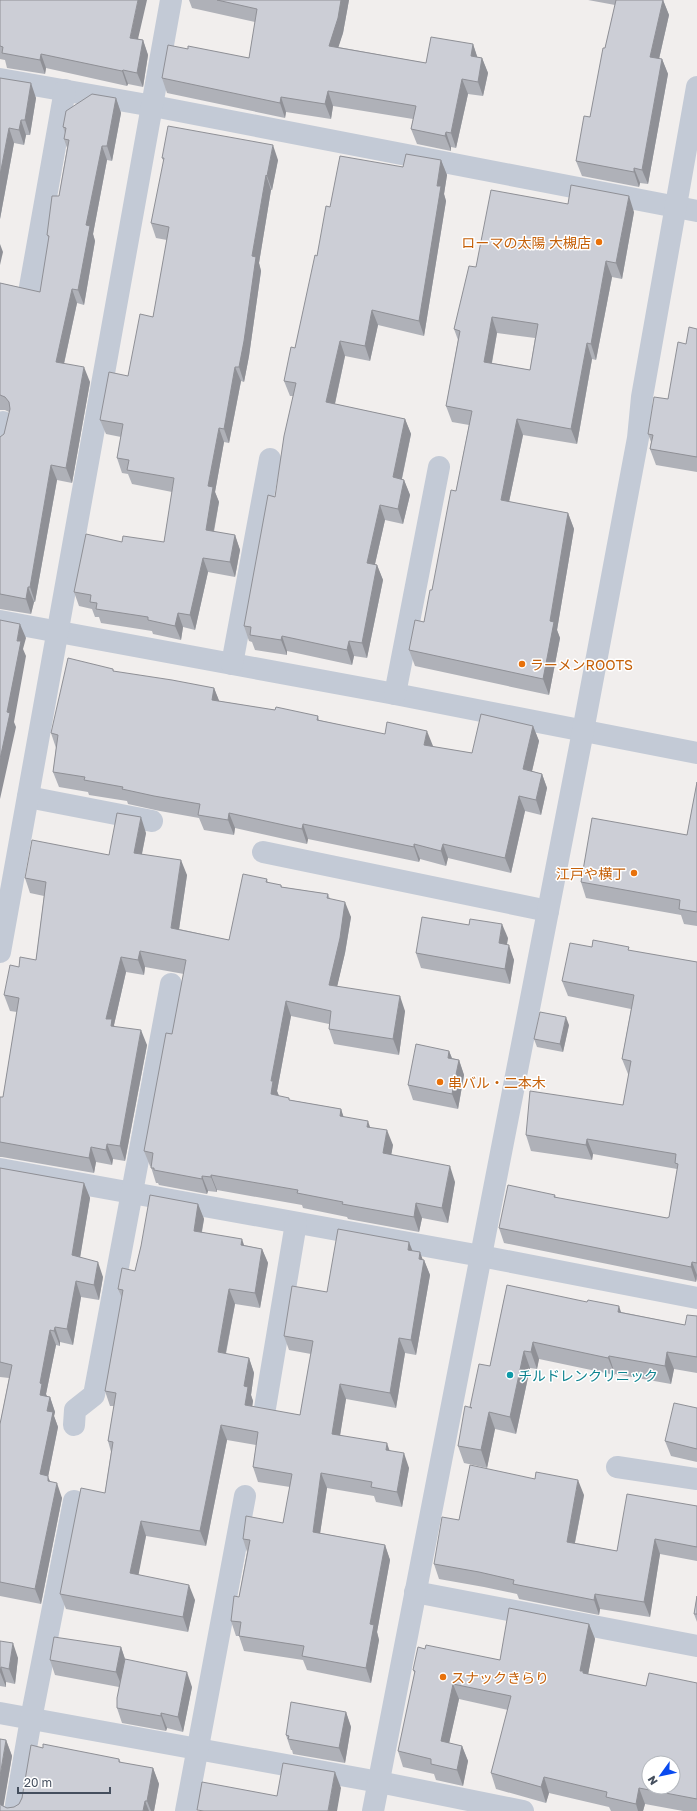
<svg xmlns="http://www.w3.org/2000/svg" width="697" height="1811" viewBox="0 0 697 1811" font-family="'Golos Text','Noto Sans JP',sans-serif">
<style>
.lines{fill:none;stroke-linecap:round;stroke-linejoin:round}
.minor{stroke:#c3cad6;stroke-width:22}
.tertiary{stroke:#c3cad6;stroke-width:22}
.wall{fill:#afb1b8;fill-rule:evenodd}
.shaded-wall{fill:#8f9096}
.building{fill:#ccced6;stroke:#8f9096;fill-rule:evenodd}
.food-dot{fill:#e8710a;stroke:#fff;stroke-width:1.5}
.culture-dot{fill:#0f9aa8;stroke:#fff;stroke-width:1.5}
.labels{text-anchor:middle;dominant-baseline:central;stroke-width:3;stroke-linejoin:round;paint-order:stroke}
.food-label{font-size:14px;fill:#c56008;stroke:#fff;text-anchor:start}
.culture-label{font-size:14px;fill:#0d838f;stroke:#fff;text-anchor:start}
</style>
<rect width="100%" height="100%" fill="#f1eeed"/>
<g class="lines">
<g class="minor">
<path d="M0,79L153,106L697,211"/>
<path d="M30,287L65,90"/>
<path d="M0,441L3,422"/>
<path d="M0,621L395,694L697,753"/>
<path d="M232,664L270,459"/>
<path d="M395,694L439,467"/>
<path d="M28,797L152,821"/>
<path d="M263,852L548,911"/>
<path d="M0,952L171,0"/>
<path d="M0,1169L481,1256L697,1298"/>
<path d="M265,1408L296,1223"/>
<path d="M74,1425L75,1410L94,1395L171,984"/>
<path d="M617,1467L697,1479"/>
<path d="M415,1592L697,1646"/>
<path d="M0,1713L379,1782L523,1811"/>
<path d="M15,1811L31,1719L74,1501"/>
<path d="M186,1811L245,1496"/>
</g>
<path class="tertiary" d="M373,1811L583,731L638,438L642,397L697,87"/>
</g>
<g class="wall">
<path d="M0,0L143,40L148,55L143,87L128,84L127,86L46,68L45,74L7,68L5,60L0,59Z"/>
<path d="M189,0H349L343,33L338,47L426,63L473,44L477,57L482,58L488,73L483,96L468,94L456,148L451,147V151L417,144L411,129L413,119L333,106L331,119L286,112L285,118L167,93L162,78L188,49L249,58L255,22L192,8Z"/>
<path d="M588,0H663L669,15L659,59H662L668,74L648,184L640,183L639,187L582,176L576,161L590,117L605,48L615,5Z"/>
<path d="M0,78L36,98L30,135H26L24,145L14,143L0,219Z"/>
<path d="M116,98L121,113L112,161L107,160L93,234L95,241L84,305L77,303L64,364L90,382L72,483L57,480L35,602H34L31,614L0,609V437L4,434L9,412L5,410H0V283L40,292L49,239L47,235L59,196L67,148L64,139L65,133L63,127Z"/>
<path d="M162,158L278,160L272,190H271L259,263L261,271L249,356L244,382L241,381L229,443L224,442L215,492L219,502L214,532L235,535L240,550L235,577L208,572L195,630L183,627L181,640L153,634L152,631L101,623L99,617H95L92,609L79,606L74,592L122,542H164L172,492L132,484L128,474L122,473L117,458L121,437L106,434L100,420L128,376L153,317L167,240L156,238L151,223L164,162Z"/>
<path d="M441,160L447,175L444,194L446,201L424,336L378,325L370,361L345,356L335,404L405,419L411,434L402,479L404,480L410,495L403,524L385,520L375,564L377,565L383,580L367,658L354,656L352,665L287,651V655L255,650L252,642L249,641L244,626L275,497L293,396H290L284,381L295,348L317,256L330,207L403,167Z"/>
<path d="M568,204L634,212L622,279L612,277L596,360L592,359L577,444L523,435L509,502L568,513L574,529L557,630L560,638L549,695L415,666L409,650L424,622L456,491L469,425L452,422L446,406L458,340L454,329L476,267ZM497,333L535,338L530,370L492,363Z"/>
<path d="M697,329V472L656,465L650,449L651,442L648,434L668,399L686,344Z"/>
<path d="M113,669L114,672L214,688L219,701L275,710L318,716L319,720L433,746V747L472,753L533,726L539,741L532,771L542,774L547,788L541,815L525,811L511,873L448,858L446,866L420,859L419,862L308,839L307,844L235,828L234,835L204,830L199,818L160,811L128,804L127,801L89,795L88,792L59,787L53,772L56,748L51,733Z"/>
<path d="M697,782V926L684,924L681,915L586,898L581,882L687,835Z"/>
<path d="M146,833L142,854L187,875L179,929L229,940L267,879L268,883L281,885L282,887L328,894L330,899L351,917L345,953L337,986L405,1011L399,1055L334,1044L329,1029V1024L291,1016L277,1091L279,1096L290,1100L341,1109L343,1117L370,1127L393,1145L391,1154L455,1182L448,1223L422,1218L419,1232L348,1219L347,1217L303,1208L302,1205L217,1190V1192L208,1191L207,1194L159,1185L158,1183H156L151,1167L150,1166L144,1151L172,1034L184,974L145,967L144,975L126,972L114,1025V1027L147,1045L125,1161L113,1159L112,1165L96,1162L94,1173L2,1157H0V1097H3L17,1012L10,1011L4,995L19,967L36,960L44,896L30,893L25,878L109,855Z"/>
<path d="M508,938L507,945L514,960L510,984L421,968L416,953Z"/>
<path d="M592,947L630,951L697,962V1279L696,1282L504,1243L499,1228L555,1195L556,1198L667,1218L669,1217L677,1170V1169L593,1154L592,1160L531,1151L526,1135L623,1105L629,1074H628L622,1059L631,1009L568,996L562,981Z"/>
<path d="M569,1025L563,1052L537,1047L534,1039Z"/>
<path d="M449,1051L452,1058L459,1060L464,1075L458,1109L413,1100L408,1085Z"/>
<path d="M0,1168L84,1183L90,1198L80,1257L103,1277L99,1300L81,1297L73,1345L60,1342V1346L56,1345L46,1394L47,1397H50L55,1412L54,1416L58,1427L48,1477L50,1481L62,1498L41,1604L0,1596V1424L9,1378L0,1377Z"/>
<path d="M198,1204L204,1219L202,1232L244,1245L262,1249L268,1263L260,1308L235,1304L226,1354L249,1358L254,1373L251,1395L253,1401L252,1407L300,1415L311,1354L289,1350L284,1336L327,1292L413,1251L423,1260H424L430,1275L416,1355L405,1353L396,1408L346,1399L340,1435L390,1450L409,1468L402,1507L376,1502L374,1496L327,1488L320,1533L385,1545L390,1560L377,1632L379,1640L371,1683L307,1670L303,1660L244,1651L239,1636H236L231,1621L239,1597L247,1552L243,1539L283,1523L290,1487L258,1482L253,1467L256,1445L227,1440L206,1546L146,1536L138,1574L195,1600L188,1632L66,1609L60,1594L105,1493L111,1452L108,1441L114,1406H110L105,1391L122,1298L118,1289L135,1271L141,1246Z"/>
<path d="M507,1285L621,1312L685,1325L697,1316V1373L674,1369L671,1384L615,1374V1375L539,1359L537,1369L530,1368L516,1434L495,1429L487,1468L464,1463L458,1446L470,1408L490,1366Z"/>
<path d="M697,1408V1462L671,1456L665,1441Z"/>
<path d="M584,1495L575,1543L617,1551L697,1506V1561L660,1554L650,1617L600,1609L599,1615L519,1599L517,1594L484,1587L439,1579L434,1564L459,1520Z"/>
<path d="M697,1596V1622L694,1614Z"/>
<path d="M589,1624L595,1639L588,1674L646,1686L697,1683V1811H683L645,1804L643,1811H611L609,1807L549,1793L546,1803L496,1789L491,1773L508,1710L459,1699L449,1743L462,1746L468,1761L463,1786L436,1780L434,1774L403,1767L398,1751L415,1674L413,1670L425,1649L500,1660Z"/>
<path d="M0,1641L18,1658L15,1684L6,1682V1687L0,1686Z"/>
<path d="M121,1647L125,1659L192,1687L183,1732L167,1728L166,1731L122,1723L117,1708L119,1687L55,1675L50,1660Z"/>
<path d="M346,1712L351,1727L345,1763L293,1754L292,1750H291L286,1735Z"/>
<path d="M6,1740L12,1756L3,1806L7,1808L14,1807L19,1804L43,1748L119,1759L121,1763L153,1768L159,1784L154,1811H0Z"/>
</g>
<g class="shaded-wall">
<path d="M138,0H147L135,52L130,38Z"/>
<path d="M341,0H349L343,33L334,61L329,46Z"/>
<path d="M663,0L669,15L656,72L650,57Z"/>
<path d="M143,40L148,55L143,87L137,73Z"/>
<path d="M473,44L478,59L471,56Z"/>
<path d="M41,54L46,68L45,74L40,60Z"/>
<path d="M482,58L488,73L483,96L478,82Z"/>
<path d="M662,59L668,74L648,184L642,170Z"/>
<path d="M123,70L128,84L127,86L122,71Z"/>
<path d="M462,79L468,94L456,148L451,133Z"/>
<path d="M31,83L36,98L30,135L25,120Z"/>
<path d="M328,91L333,106L331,119L325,104Z"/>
<path d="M281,97L286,112L285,118L280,103Z"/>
<path d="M116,98L121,113L112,161L107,146Z"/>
<path d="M21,120L26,135L24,145L19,130Z"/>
<path d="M9,128L14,143L0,219V175Z"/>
<path d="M446,132L451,147V151L445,136Z"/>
<path d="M273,145L278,160L272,190L267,176Z"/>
<path d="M102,146L107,160L93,234L95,241L84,305L78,290L86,225Z"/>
<path d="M441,160L447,175L444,194L446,201L424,336L419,321L437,186Z"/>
<path d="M634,168L640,183L639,187L634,172Z"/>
<path d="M266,175L271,190L259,263L261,271L249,356L244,382L239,367L252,256Z"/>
<path d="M629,196L634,212L622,279L616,263Z"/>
<path d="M0,244L3,252L0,265Z"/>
<path d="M606,261L612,277L596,360L591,344Z"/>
<path d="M72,289L77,303L61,377L56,362Z"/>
<path d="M372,310L378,325L370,361L365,346Z"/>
<path d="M492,317L497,333L489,378L484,362Z"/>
<path d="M340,341L345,356L332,417L326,402Z"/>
<path d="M587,343L592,359L577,444L571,429Z"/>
<path d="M84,367L90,382L72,483L66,468Z"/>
<path d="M235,367L241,381L229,443L224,429Z"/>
<path d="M405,419L411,434L399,492L393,477Z"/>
<path d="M517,419L523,435L506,516L501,500Z"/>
<path d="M219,428L224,442L215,492L219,502L211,545L206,530L208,486Z"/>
<path d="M51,465L57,480L35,602L30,587Z"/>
<path d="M404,480L410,495L403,524L398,509Z"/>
<path d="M380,505L385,520L372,577L367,563Z"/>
<path d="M568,513L574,529L557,630L560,638L549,695L543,679L550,621Z"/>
<path d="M235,535L240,550L235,577L230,562Z"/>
<path d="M203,558L208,572L195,630L190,615Z"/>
<path d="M377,565L383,580L367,658L362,643Z"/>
<path d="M28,587L34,602L31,614L26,599Z"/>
<path d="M178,613L183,627L181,640L175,626Z"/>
<path d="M20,624L26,638L23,649L26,656L14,722L16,727L0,799V759L7,712L17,641Z"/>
<path d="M282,636L287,651V655L281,640Z"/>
<path d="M349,641L354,656L352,665L347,650Z"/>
<path d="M214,688L220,703L212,700Z"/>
<path d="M533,726L539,741L529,784L523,769Z"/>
<path d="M427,731L433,746L430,760L424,745Z"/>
<path d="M542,774L547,788L541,815L536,800Z"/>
<path d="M519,796L525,811L511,873L505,858Z"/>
<path d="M229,813L235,828L234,835L228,820Z"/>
<path d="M141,817L146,833L139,868L134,853Z"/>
<path d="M303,824L308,839L307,844L302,829Z"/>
<path d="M414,844L420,859L419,862L414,847Z"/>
<path d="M443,844L448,858L446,866L441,851Z"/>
<path d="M181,860L187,875L177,943L171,928Z"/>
<path d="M345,902L351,917L345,953L334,1000L329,985Z"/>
<path d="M502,924L508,938L504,958L499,943Z"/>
<path d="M509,945L514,960L510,984L505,969Z"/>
<path d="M140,951L145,967L144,975L138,960Z"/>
<path d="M121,957L126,972L114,1025L117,1035L116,1041L106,1019Z"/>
<path d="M400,996L405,1011L399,1055L393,1039Z"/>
<path d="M286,1001L291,1016L277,1091L279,1096L271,1094V1081Z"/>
<path d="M566,1017L569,1025L563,1052L560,1044Z"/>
<path d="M141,1030L147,1045L125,1161L120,1146Z"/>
<path d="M449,1051L455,1066L448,1058Z"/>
<path d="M459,1060L464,1075L458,1109L452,1094Z"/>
<path d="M341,1109L346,1124L340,1116Z"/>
<path d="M368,1121L373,1136L367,1127Z"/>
<path d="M387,1130L393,1145L389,1168L383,1153Z"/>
<path d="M587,1139L593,1154L592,1160L586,1145Z"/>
<path d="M107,1144L113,1159L112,1165L106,1150Z"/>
<path d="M91,1147L96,1162L94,1173L89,1158Z"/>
<path d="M450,1166L455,1182L448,1223L442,1208Z"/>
<path d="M211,1175L217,1190V1192L211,1177Z"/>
<path d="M202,1176L208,1191L207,1194L202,1179Z"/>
<path d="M84,1183L90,1198L78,1270L72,1255Z"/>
<path d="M416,1203L422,1218L419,1232L414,1217Z"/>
<path d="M198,1204L204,1219L199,1246L194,1231Z"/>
<path d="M242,1239L247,1254L241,1245Z"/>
<path d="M409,1242L415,1257L408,1250Z"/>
<path d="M262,1249L268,1263L260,1308L255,1293Z"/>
<path d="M420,1252L424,1263V1260L430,1275L416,1355L411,1340Z"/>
<path d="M98,1262L103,1277L99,1300L94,1285Z"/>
<path d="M692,1262L697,1275L696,1282L691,1267Z"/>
<path d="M76,1281L81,1297L73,1345L67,1329Z"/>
<path d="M229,1289L235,1304L223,1367L218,1352Z"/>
<path d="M619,1306L625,1324L618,1312Z"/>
<path d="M55,1327L60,1342V1346L54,1331Z"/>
<path d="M50,1330L56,1345L46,1394L48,1399L40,1395V1383Z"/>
<path d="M399,1338L405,1353L396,1408L390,1393Z"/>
<path d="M533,1342L539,1359L537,1369L531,1352Z"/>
<path d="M524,1351L530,1368L516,1434L510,1417Z"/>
<path d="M667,1352L674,1369L671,1384L665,1366Z"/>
<path d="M609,1356L615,1374V1375L608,1358Z"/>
<path d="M249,1358L254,1373L251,1395L253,1401L250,1420L245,1405L244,1386Z"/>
<path d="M340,1384L346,1399L338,1448L332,1434Z"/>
<path d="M50,1397L55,1412L54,1416L58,1427L48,1477L54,1491L40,1474L47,1411Z"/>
<path d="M489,1412L495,1429L487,1468L481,1450Z"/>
<path d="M221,1425L227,1440L206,1546L200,1531Z"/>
<path d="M387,1443L392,1458L386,1450Z"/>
<path d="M404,1453L409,1468L402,1507L397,1492Z"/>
<path d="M321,1473L327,1488L318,1547L313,1532Z"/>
<path d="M578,1480L584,1495L572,1557L567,1542Z"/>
<path d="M57,1483L62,1498L41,1604L35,1589Z"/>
<path d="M141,1521L146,1536L136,1588L130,1573Z"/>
<path d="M655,1539L660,1554L650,1617L644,1602Z"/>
<path d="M385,1545L390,1560L377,1632L379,1640L371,1683L366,1668L370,1624Z"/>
<path d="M189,1585L195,1600L188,1632L183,1617Z"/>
<path d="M595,1594L600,1609L599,1615L594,1600Z"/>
<path d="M589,1624L595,1639L587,1680L580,1671Z"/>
<path d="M13,1643L18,1658L15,1684L9,1669Z"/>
<path d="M121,1647L126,1662L122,1687L116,1672Z"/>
<path d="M1,1667L6,1682V1687L0,1672Z"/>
<path d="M187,1672L192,1687L183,1732L178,1717Z"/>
<path d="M453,1684L459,1699L446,1757L441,1741Z"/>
<path d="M346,1712L351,1727L345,1763L339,1748Z"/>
<path d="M161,1713L167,1728L166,1731L161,1716Z"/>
<path d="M6,1740L12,1756L3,1809L0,1806V1776Z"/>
<path d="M462,1746L468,1761L463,1786L457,1770Z"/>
<path d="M153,1768L159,1784L154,1811H151L147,1801Z"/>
<path d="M335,1772L341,1788L337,1811H328Z"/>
<path d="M544,1777L549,1793L546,1803L541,1787Z"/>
<path d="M639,1788L645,1804L643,1811H638L636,1804Z"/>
<path d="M145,1801L149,1811H143Z"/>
</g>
<g class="building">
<path d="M0,0H138L130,38L143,40L137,73L123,70L122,71L41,54L40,60L2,53L3,47L0,46Z"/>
<path d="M217,0H341L338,18L329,46L426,63L431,37L473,44L471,56L482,58L478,82L462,79L451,133L446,132L445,136L411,129L416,106L328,91L325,104L281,97L280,103L162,78L168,45L188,49V46L249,58L257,9Z"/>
<path d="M616,0H663L650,57L662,59L642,170L634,168V172L576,161L584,116L590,117L603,48H605Z"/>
<path d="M0,78L31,83L25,120H21L19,130L9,128L0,175Z"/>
<path d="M92,94L116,98L107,146H102L86,225L90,226L78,290L72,289L56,362L84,367L66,468L51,465L30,587H28L26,599L0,594V437L4,434L10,409L9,402L5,397L0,395V283L40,292L49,236L47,235L52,196H59L69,140L64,139L66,128L63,127L66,111Z"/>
<path d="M168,126L273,145L267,176L266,175L252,256L256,257L244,341L239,367H235L224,429L219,428L208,486L213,487L206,530L235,535L230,562L203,558L190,615L178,613L175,626L148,620V617L96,609L97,603L90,602L91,595L74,592L86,534L122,542L123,536L164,542L174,478L127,470L129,460L117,458L123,424L100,420L109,372L128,376L140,314L153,317L169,227L151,223L164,158H162Z"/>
<path d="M406,154L441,160L437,186H441L419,321L372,310L365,346L340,341L326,402L405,419L393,477L404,480L398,509L380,505L367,563L377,565L362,643L349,641L347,650L282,636L281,640L250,635L251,627L244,626L268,495L275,497L284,436L296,383L284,381L291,347L295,348L315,255L317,256L326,206L330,207L340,156L403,167Z"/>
<path d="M571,185L629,196L616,263L606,261L591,344L587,343L571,429L517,419L501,500L568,513L550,621L554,622L543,679L409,650L415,620L424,622L430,590H432L451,490L456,491L472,411L446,406L460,331L454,329L469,266L476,267L491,190L568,204ZM492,317L538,324L530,370L484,362Z"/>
<path d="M689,327L697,329V457L650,449L653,435L648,434L654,397L668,399L678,342L686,344Z"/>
<path d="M0,620L20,624L17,641H21L7,712L10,713L0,759Z"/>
<path d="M68,658L113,669V671L172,680L214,688L212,700L275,710L276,707L318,716L317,720L385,734L387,722L427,731L424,745L472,753L481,714L533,726L523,769L542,774L536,800L519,796L505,858L443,844L441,851L414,844V847L303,824L302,829L229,813L228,820L198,815L200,804L154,796L122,789L123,787L84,780L85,777L53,772L58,735L51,733Z"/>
<path d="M697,782V912L679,909L680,900L581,882L592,818L687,835Z"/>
<path d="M117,813L141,817L134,853L181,860L171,928L229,940L243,874L267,879L266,882L281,885V887L328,894L327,898L345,902L340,938L329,985L400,996L393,1039L329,1029L331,1011L286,1001L271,1081H273L271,1094L289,1098V1100L341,1109L340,1116L368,1121L367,1127L387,1130L383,1153L450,1166L442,1208L416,1203L414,1217L342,1204L343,1202L297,1193L298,1190L211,1175V1177L202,1176V1179L154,1170V1168H151L153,1153L144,1151L166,1033L172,1034L186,960L140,951L138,960L121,957L106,1019H112L111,1026L141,1030L120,1146L107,1144L106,1150L91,1147L89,1158L0,1142V1097H3L19,998L4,995L10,965L19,967L20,957L36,960L46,882L25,878L32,840L109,855Z"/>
<path d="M422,917L469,925L470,919L502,924L499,943L509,945L505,969L416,953Z"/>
<path d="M593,940L629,947L628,950L697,962V1263L692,1262L691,1267L499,1228L508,1185L555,1195L554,1197L667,1218L669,1217L678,1164L675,1163L676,1154L587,1139L586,1145L526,1135L530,1091L623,1105L631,1061L622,1059L634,995L562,981L570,943L592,947Z"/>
<path d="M540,1012L566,1017L560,1044L534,1039Z"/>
<path d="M416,1044L449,1051L448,1058L459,1060L452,1094L408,1085Z"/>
<path d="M0,1168L84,1183L72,1255L98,1262L94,1285L76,1281L67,1329L55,1327L54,1331L50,1330L40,1383L42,1384L40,1395L50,1397L47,1411L53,1412L40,1474L48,1476V1481L57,1483L35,1589L0,1582V1424L12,1365L0,1362Z"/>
<path d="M150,1195L198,1204L194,1231L242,1239L241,1245L262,1249L255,1293L229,1289L218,1352L249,1358L244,1386L248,1387L245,1405L300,1415L313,1341L284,1336L292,1286L327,1292L338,1229L409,1242L408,1250L420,1252L419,1259L424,1260L411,1340L399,1338L390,1393L340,1384L332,1434L387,1443L386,1450L404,1453L397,1492L371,1487L372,1482L321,1473L313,1532L385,1545L370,1624L374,1625L366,1668L302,1656L304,1646L239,1636L241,1622L231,1621L234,1596L239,1597L250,1540L243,1539L246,1516L283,1523L292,1474L253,1467L258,1432L221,1425L200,1531L141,1521L130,1573L189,1585L183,1617L60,1594L81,1488L105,1493L113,1442L108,1441L116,1393L105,1391L123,1290L118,1289L122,1268L135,1271L141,1246Z"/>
<path d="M507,1285L587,1302L588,1300L619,1306L618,1312L685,1325L687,1315L697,1316V1357L667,1352L665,1366L609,1356L608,1358L533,1342L531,1352L524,1351L510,1417L489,1412L481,1450L458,1446L465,1406L472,1408L470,1407L479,1364L490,1366Z"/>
<path d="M674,1403L697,1408V1449L665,1441Z"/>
<path d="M470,1465L535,1479L536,1472L578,1480L567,1542L617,1551L627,1494L697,1506V1547L655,1539L644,1602L595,1594L594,1600L513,1584L514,1580L479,1572L434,1564L442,1517L459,1520Z"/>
<path d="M697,1596V1614H694Z"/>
<path d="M509,1608L589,1624L580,1671H583V1673L646,1686L649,1673L697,1683V1799L639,1788L636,1804L606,1797L607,1792L544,1777L541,1787L491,1773L511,1696L453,1684L441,1741L462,1746L457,1770L431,1764V1759L398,1751L415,1671L413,1670L418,1647L425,1649L426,1645L500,1660ZM649,1763H673V1787H649Z"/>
<path d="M54,1637L121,1647L116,1672L50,1660Z"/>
<path d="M0,1641L13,1643L9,1669L1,1667L0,1672Z"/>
<path d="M125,1659L187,1672L178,1717L161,1713V1716L117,1708V1698Z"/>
<path d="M291,1702L346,1712L339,1748L288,1739L289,1736L286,1735Z"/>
<path d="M0,1739L6,1740L0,1776Z"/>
<path d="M43,1744L119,1759V1762L153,1768L147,1801H145L143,1811H0V1803L1,1805L7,1808L14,1807L19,1804L22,1798L31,1745L43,1748Z"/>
<path d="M283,1763L335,1772L328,1811H204L197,1810L202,1782L277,1796Z"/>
</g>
<g class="food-dot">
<circle cx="599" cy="242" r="4"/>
<circle cx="522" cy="664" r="4"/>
<circle cx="634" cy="873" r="4"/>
<circle cx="440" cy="1082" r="4"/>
<circle cx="443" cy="1677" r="4"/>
</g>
<circle class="culture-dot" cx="510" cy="1375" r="4"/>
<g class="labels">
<g class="food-label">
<text x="591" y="242" text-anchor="end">ローマの太陽 大槻店</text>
<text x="530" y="664">ラーメンROOTS</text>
<text x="626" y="873" text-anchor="end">江戸や横丁</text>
<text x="448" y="1082">串バル・二本木</text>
<text x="451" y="1677">スナックきらり</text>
</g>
<g class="culture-label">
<text x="518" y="1375">チルドレンクリニック</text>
</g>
</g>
<g transform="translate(661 1775) rotate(237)"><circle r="19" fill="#ffffff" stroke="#b4b8be"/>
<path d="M0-3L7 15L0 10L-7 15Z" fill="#094aef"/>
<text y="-6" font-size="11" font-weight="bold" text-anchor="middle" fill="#444e5d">N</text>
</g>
<path d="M18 1787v6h92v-6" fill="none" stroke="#444e5d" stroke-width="2"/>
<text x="24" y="1787" font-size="12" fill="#444e5d" stroke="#ffffff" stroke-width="3" paint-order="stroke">20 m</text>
</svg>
